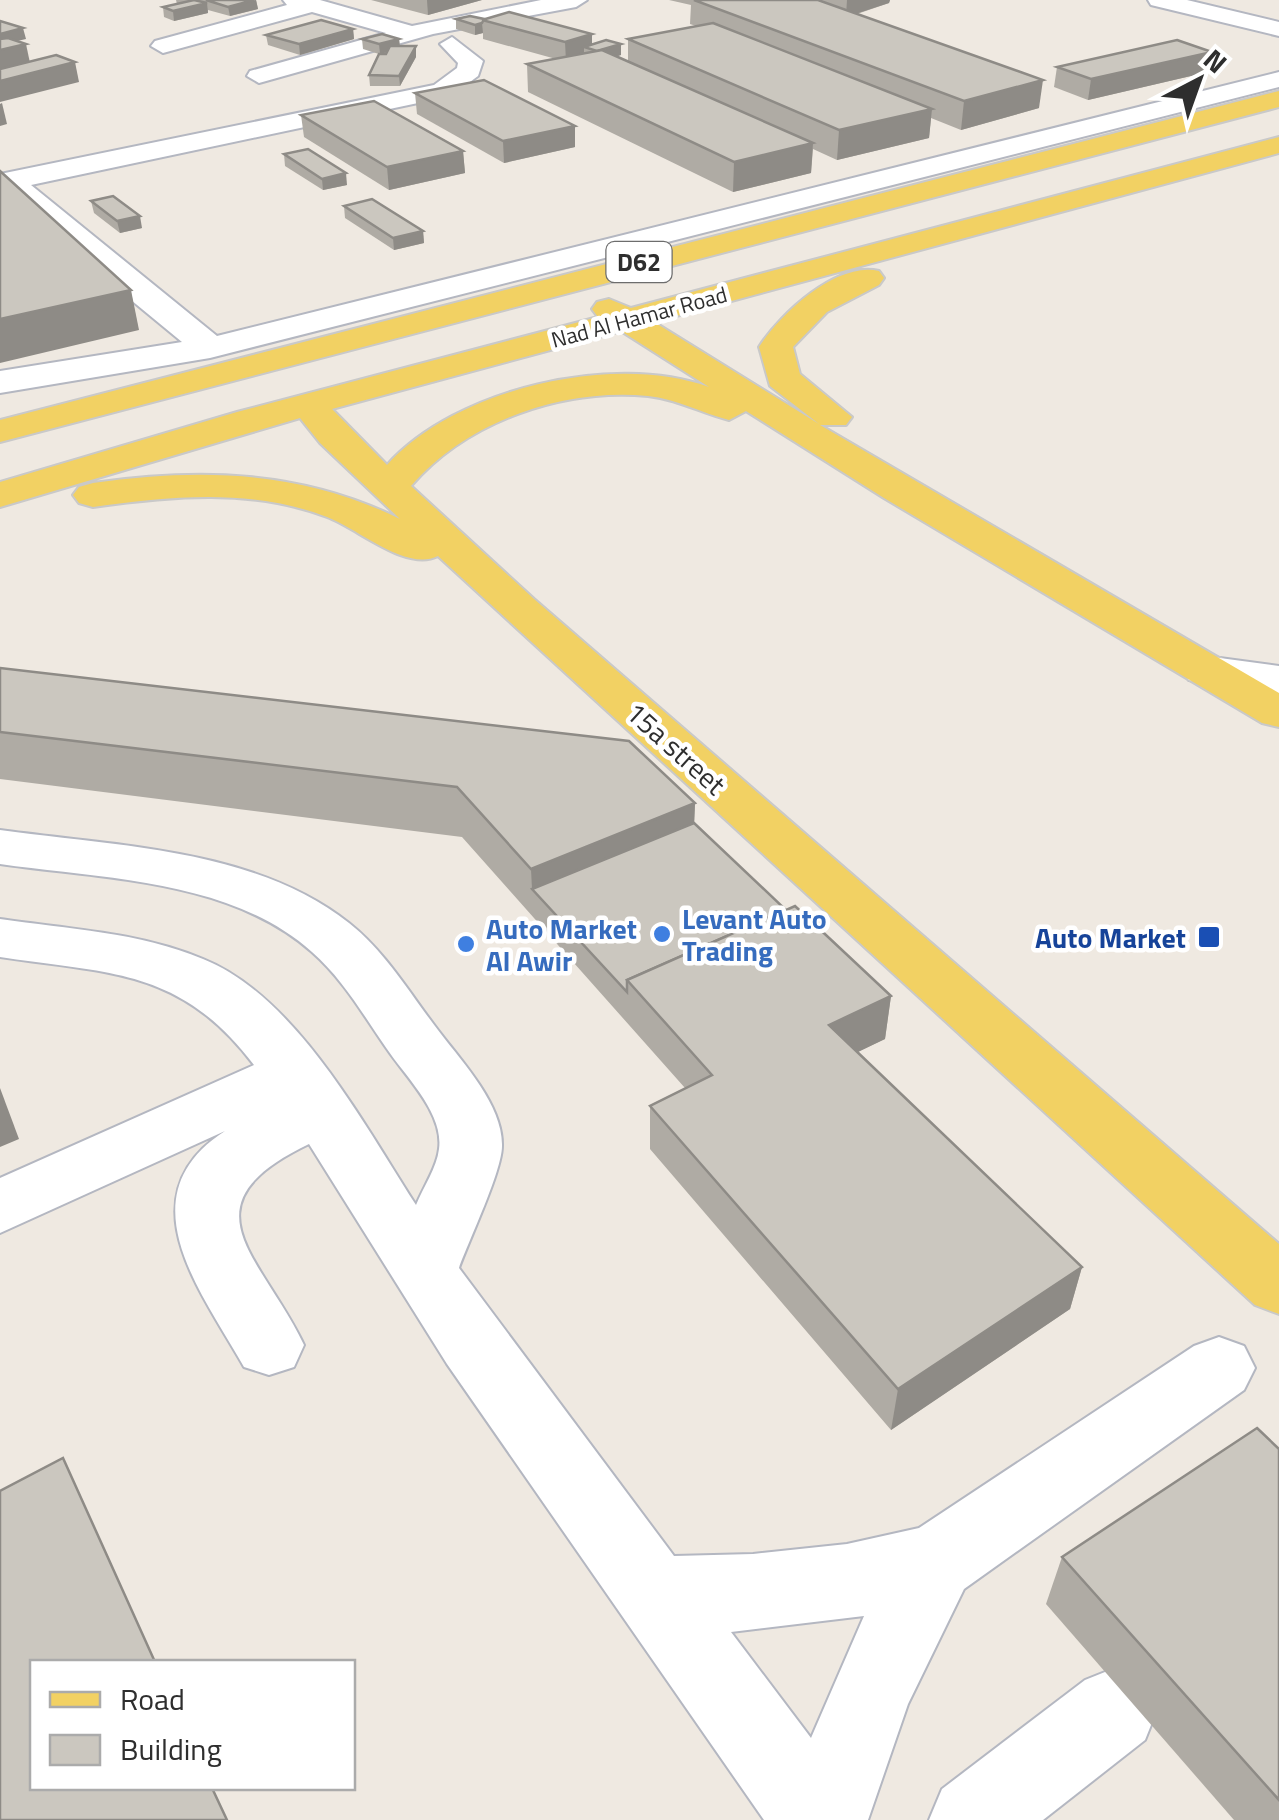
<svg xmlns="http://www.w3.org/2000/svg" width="1279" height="1820" viewBox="0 0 1279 1820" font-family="'Titillium Web',sans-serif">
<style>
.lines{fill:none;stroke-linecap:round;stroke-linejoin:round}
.minor-casing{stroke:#b4b7c1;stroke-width:4}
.major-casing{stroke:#c9c9c9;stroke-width:4}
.minor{fill:#fff;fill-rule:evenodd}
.major{fill:#f2d163;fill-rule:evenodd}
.wall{fill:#afaba4}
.shaded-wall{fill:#8e8b86}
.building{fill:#cbc7bf;stroke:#8e8b86;stroke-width:2.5}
.shop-dot{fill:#3f7fe0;stroke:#fff;stroke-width:4}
.transit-dot{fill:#1a4fb4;stroke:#fff;stroke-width:4}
.labels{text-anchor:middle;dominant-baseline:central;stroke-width:9;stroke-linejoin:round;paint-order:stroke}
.far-street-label{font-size:22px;fill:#2e2e2e;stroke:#fff}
.shield{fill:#fff;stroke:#6d6d6d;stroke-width:2.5}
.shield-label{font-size:25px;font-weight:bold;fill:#2e2e2e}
.street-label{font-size:28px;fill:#2e2e2e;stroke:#fff}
.shop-label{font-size:28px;font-weight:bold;fill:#366cbe;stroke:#fff;text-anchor:start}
.transit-label{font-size:28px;font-weight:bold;fill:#164399;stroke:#fff;text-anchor:end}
</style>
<rect width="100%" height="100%" fill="#efe9e1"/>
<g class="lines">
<defs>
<g id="minor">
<path d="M283,0H320L412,26L541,0H587L576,7L433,34L259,83L247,76L250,71L386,33L312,12L163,53L151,46L155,41L287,5Z"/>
<path d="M1148,0H1187L1279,22V36L1151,5Z"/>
<path d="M452,37L483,61L478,76L451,96L31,185L217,336L1279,72V87L210,358L0,393V371L182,342L0,192V174L434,85L457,68L458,63L440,44Z"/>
<path d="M1205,656L1279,666V694L1189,680L1182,670L1189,660Z"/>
<path d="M0,830C114,846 255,848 349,923C387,953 412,997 441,1034C464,1064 503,1106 502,1146C502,1171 469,1240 459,1268L674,1556L753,1554L847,1544L919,1528L1194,1346L1219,1337L1244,1346L1255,1368L1244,1390L964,1589L908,1704L868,1820H764L447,1364L309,1144C180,1206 261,1255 304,1345L294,1367L269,1375L244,1367C201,1291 124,1196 225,1131L0,1233V1178L254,1065C180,968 111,974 0,957V919C68,929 139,932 203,959C296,996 364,1125 416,1205C423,1188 437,1167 439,1149C444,1113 405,1076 387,1049C364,1016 343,979 312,952C230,879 103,879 0,864ZM864,1616L811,1738L731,1632Z"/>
<path d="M1115,1668L1145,1680L1157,1710L1145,1740L1043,1820H929L942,1789L1085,1680Z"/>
</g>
<g id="major">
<path d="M1279,91V107L0,442V420Z"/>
<path d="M1279,137V153L654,322L819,424L770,386L759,347C780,314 837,261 879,271L884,278L879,285L827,312L793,347L800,374L852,417L846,425H820L1279,693V727L1262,723L884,498L746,411L729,420C701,413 677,399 648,396C563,388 467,421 411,486L534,599L1279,1244V1314L1255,1305L438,556C406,572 359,529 327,517C252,488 171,496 93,507L79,503L73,495L79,487L93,483C200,468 301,470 400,519L320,443L300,418L0,507V482L237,412L598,317L592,309L597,302L609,299L631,308ZM621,331L709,387C613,352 455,389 387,465L332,409Z"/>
</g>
</defs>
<use href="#minor" class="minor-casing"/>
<use href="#major" class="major-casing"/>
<use href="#minor" class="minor"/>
<use href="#major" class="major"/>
</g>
<g class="wall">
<path d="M176,0H256L258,9L230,16L208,10V13L174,21L164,17L163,7L177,4Z"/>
<path d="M371,0H482L428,15Z"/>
<path d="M669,0H890L889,3L857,14L1039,108L961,130L931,118L929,138L837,160L813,149L811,173L733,192L528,92L527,64L556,59L483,39V33L475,35L456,29V19H484L592,34V45L621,55L617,56L628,61V39L696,26L690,24L691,5Z"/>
<path d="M353,29L354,39L300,55L268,45L266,35Z"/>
<path d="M362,39H399L400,46H416V57L400,86H370L369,75L379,54L363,49Z"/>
<path d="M1057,67L1208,72L1088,100L1054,87Z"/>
<path d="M415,93L575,126V147L504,163L417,114Z"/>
<path d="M301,115L463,151L465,173L389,190L304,137Z"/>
<path d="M284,154L347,185L323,190L285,166Z"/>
<path d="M91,201L142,228L120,233L94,213Z"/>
<path d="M344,206L423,231L424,243L394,250L345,218Z"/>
<path d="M0,668L695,803L694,823L786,910L891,996L885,1039L857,1052L1082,1267L1070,1309L891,1430L650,1149V1106L685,1088L462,837L0,779Z"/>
<path d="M1279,1449V1820H1234L1046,1604L1062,1557Z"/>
</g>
<g class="shaded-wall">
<path d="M256,0L258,9L230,16L228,7Z"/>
<path d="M427,0H482L428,15Z"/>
<path d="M847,0H890L889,3L846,17Z"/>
<path d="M207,3L208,13L174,21L173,11Z"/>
<path d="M482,23L483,33L475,35V25Z"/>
<path d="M23,28L26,39L0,45V34Z"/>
<path d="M353,29L354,39L300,55L299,44Z"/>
<path d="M592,34V49L584,47V55L566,61L565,42Z"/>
<path d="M399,39L400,49L380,54L379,44Z"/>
<path d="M26,44L30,63L0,71V50Z"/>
<path d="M621,44V55L600,62V51Z"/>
<path d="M416,46V57L400,86L399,76Z"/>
<path d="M1212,52L1208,72L1088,100L1091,79Z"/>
<path d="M75,62L79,82L0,102V81Z"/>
<path d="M1043,80L1039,108L961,130L964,101Z"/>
<path d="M2,103L7,124L0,126V104Z"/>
<path d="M932,109L929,138L837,160L839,130Z"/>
<path d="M575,126V147L504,163L503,141Z"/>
<path d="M813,143L811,173L733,192L734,162Z"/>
<path d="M463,151L465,173L389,190L387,167Z"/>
<path d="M346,173L347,185L323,190L322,179Z"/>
<path d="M140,216L142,228L120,233L117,221Z"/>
<path d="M423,231L424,243L394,250L393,238Z"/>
<path d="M131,290L139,330L0,363V319Z"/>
<path d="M695,803L693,853L532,889L531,869Z"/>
<path d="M891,996L885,1039L825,1068L829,1025Z"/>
<path d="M0,1088L19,1139L0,1147Z"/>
<path d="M1082,1267L1070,1309L891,1430L898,1389Z"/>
</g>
<g class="building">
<path d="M194,0L207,3L173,11L163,7Z"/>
<path d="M206,0H254L228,7Z"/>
<path d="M694,0H818L1043,80L964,101Z"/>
<path d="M509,12L592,34L565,42L482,20Z"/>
<path d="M470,16L484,19L482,23L475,25L456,19Z"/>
<path d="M321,20L353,29L299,44L266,35Z"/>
<path d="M0,21L23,28L0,34Z"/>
<path d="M713,23L932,109L839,130L628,39Z"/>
<path d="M382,34L399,39L379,44L362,39Z"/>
<path d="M8,38L26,44L0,50V39Z"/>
<path d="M606,40L621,44L597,51L584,47Z"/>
<path d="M1177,40L1212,52L1091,79L1057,67Z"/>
<path d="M390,46H416L399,76L369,75L379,54H386Z"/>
<path d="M602,50L813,143L734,162L527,64Z"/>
<path d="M56,55L75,62L0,81V69Z"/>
<path d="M484,80L575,126L503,141L415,93Z"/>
<path d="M374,101L463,151L387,167L301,115Z"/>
<path d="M308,149L346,173L322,179L284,154Z"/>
<path d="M0,171L131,290L0,319Z"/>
<path d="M113,196L140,216L117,221L91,201Z"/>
<path d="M372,199L423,231L393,238L344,206Z"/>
<path d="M0,668L629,741L695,803L531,869L457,787L0,732Z"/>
<path d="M694,823L786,910L627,980V992L532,889Z"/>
<path d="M795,906L891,996L829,1025L1082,1267L898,1389L650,1106L712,1075L627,980Z"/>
<path d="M1257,1428L1279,1449V1800L1062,1557Z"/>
<path d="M63,1458L155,1662H32V1788H212L227,1820H0V1491Z"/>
</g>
<g class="shop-dot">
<circle cx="662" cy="934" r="10"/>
<circle cx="466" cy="944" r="10"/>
</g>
<rect class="transit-dot" x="1197" y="925" width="24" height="24" rx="5"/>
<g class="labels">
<g class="far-street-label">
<text transform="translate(639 317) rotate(-15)">Nad Al Hamar Road</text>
</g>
<rect class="shield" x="606.5" y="242" width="65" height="40" rx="8"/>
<g class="shield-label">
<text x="639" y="262">D62</text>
</g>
<g class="street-label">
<text transform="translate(676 748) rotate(42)">15a street</text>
</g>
<g class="shop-label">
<text x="682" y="918">Levant Auto<tspan x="682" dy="32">Trading</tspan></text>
<text x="486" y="928">Auto Market<tspan x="486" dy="32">Al Awir</tspan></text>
</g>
<g class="transit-label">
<text x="1186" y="937">Auto Market</text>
</g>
</g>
<rect x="30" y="1660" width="325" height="130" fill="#ffffff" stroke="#ababab" stroke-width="2.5"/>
<rect x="50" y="1692" width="50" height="15" fill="#f2d163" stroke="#ababab" stroke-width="2.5"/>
<text x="120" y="1710" font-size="30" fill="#2e2e2e">Road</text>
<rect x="50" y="1735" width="50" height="30" fill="#cbc7bf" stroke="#ababab" stroke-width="2.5"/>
<text x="120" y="1760" font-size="30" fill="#2e2e2e">Building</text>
<g transform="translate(1199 80) rotate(41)" stroke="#ffffff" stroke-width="8" paint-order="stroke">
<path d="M0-8L18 38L0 25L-18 38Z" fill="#2e2e2e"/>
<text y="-15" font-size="28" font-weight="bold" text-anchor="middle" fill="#2e2e2e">N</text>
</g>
</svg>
